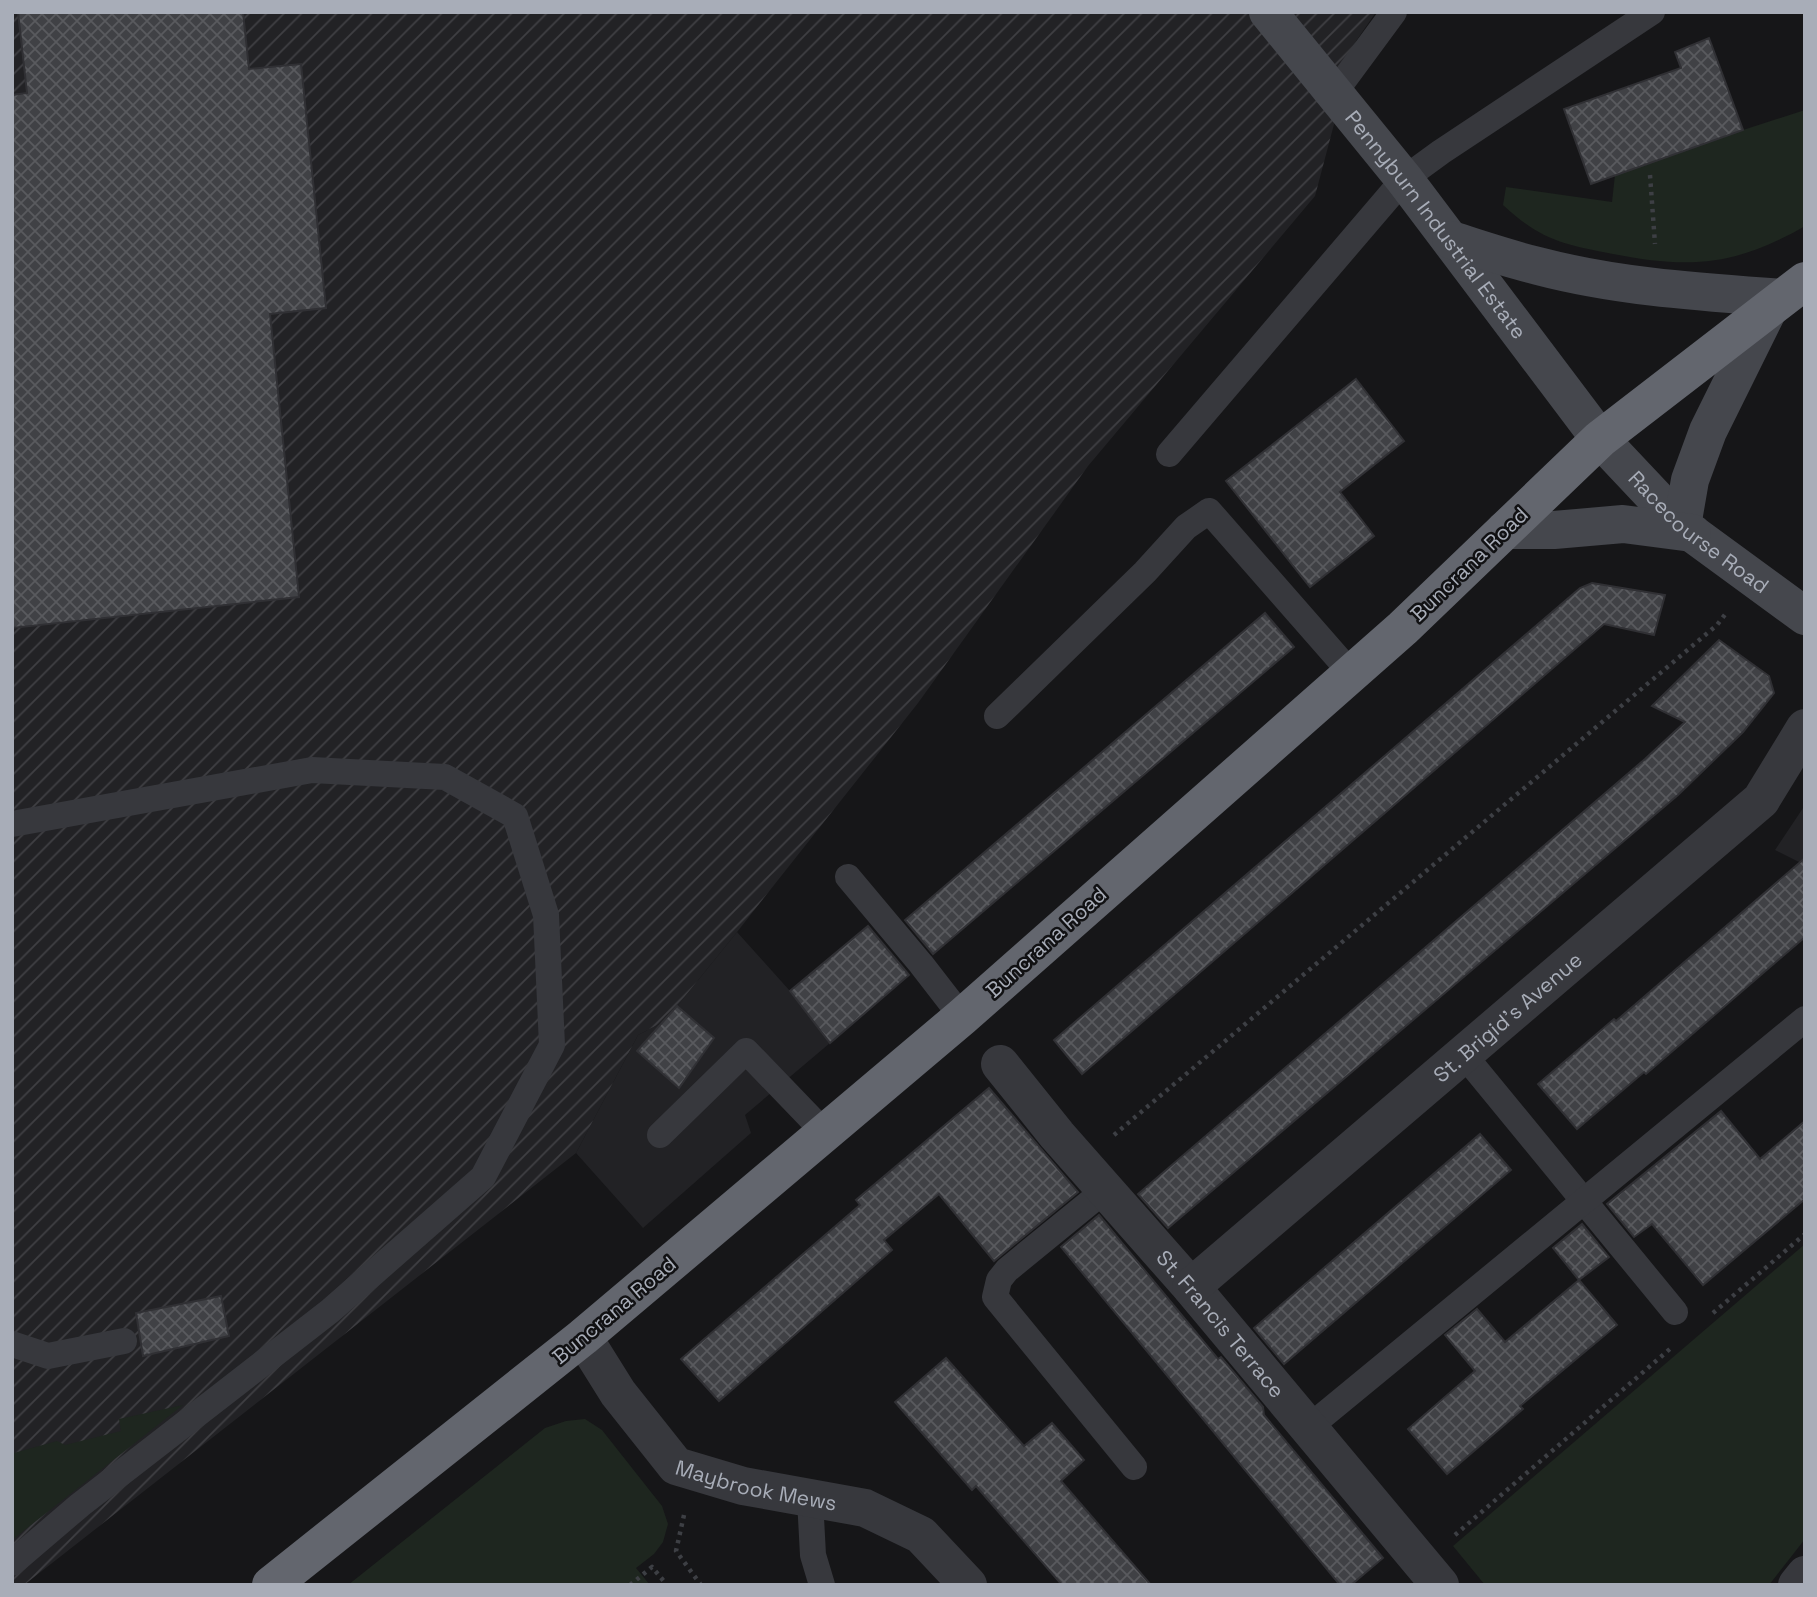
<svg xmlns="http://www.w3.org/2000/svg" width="1817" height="1597" viewBox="0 0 1817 1597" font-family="'Space Grotesk',sans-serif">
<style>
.built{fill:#222225}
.industrial{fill:url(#industrial-furrows)}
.grass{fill:#1e261f}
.building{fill:url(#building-cross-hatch);stroke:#303034;stroke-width:2}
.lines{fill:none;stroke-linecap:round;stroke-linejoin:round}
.path{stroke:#3d3f44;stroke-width:4.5;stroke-dasharray:3.5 5;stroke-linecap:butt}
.lane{stroke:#37383d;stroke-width:26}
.street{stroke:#37383d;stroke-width:38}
.secondary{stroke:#45474d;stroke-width:38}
.highway{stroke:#63666e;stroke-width:38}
.labels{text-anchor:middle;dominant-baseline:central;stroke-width:5;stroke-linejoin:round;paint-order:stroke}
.street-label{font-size:21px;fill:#a8adb8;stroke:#111113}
</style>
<defs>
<pattern id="industrial-furrows" width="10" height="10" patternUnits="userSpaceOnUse" patternTransform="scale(1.75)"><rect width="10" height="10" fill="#222225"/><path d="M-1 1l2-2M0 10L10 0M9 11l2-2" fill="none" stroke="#3f3f43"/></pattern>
<pattern id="building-cross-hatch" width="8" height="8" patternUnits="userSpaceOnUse" patternTransform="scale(1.75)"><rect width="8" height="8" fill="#404145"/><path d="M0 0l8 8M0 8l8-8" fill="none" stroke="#595a5e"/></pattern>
</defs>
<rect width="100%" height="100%" fill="#161618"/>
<g class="built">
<path d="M1805,805V865L1775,850Z"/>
<path d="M737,932L790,991L830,1043L745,1115L751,1133L643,1228L576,1153L638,1035L665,1021Z"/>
</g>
<path class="industrial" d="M12,12H1376L1356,41L1315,196L1088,466L918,703L737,932L665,1021L638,1035L576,1153L24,1585H12Z"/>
<g class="grass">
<path d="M1805,110V226C1736,266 1690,269 1613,254C1563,244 1542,241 1503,205L1506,187L1612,202L1615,175L1743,130Z"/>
<path d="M1805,1244V1539L1769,1585H1485L1453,1546Z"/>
<path d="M183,1405L12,1540L14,1453L57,1441L65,1445L121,1431L119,1419Z"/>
<path d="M585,1419L602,1430L662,1506L668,1524L663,1542L654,1554L636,1568L650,1585H348L545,1428L566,1421Z"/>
</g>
<g class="building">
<path d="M18,12H243L249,69L301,64L326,308L270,314L299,597L12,628V95L27,93Z"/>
<path d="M1709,38L1743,130L1591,184L1564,109L1681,68L1675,52Z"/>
<path d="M1356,379L1404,441L1340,492L1374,536L1310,587L1226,481Z"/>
<path d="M1592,583L1665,595L1654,635L1604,624L1082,1074L1054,1040L1580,588Z"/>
<path d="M1265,613L1294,647L933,954L905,920Z"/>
<path d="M1719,640L1769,676L1774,693L1743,732L1678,795L1168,1228L1138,1194L1645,759L1685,722L1652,706Z"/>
<path d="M1805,858V937L1646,1074L1644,1072L1577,1129L1538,1084L1614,1019L1616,1021Z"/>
<path d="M868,926L909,975L830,1043L790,991Z"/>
<path d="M677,1006L714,1038L679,1088L637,1051Z"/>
<path d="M989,1088L1078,1192L994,1261L939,1194L884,1240L892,1250L719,1401L681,1359L860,1205L856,1200Z"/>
<path d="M1721,1111L1760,1159L1805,1121V1199L1703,1285L1652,1224L1634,1237L1607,1204Z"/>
<path d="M1480,1134L1511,1170L1284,1364L1254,1328Z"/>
<path d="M1099,1215L1218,1359L1221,1357L1263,1407L1264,1415L1383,1558L1351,1585H1340L1061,1247Z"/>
<path d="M1582,1224L1609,1257L1579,1280L1617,1325L1520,1406L1523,1409L1447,1474L1408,1429L1475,1371L1445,1335L1477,1309L1505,1342L1579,1280L1553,1248Z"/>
<path d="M221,1296L229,1336L143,1356L136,1313Z"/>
<path d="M946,1358L1024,1446L1052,1423L1084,1460L1061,1481L1151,1585H1062L976,1486L972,1490L895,1402Z"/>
</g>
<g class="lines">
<g class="path">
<path d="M1650,175L1655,244"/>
<path d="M1114,1135L1717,625L1727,612"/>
<path d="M1713,1313L1805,1234"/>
<path d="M684,1515L676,1551L701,1585"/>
<path d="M1455,1535L1671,1348"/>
<path d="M630,1585L652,1567L667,1585"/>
</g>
<g class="lane">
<path d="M1335,92L1394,12"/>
<path d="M1169,454L1404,179L1441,152L1652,12"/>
<path d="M997,716L1145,572L1186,527L1209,511L1351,673"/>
<path d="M12,824L312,770L445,777L515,816L546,915L552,1045L483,1177L330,1311L80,1505L12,1563"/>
<path d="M848,877L921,964L962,1017"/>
<path d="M1464,1055L1675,1312"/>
<path d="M660,1135L746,1051L825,1133"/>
<path d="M1105,1190L1007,1270L999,1280L995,1297L1134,1467"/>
<path d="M12,1344L48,1356L124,1341"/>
<path d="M1308,1428L1805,1019"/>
<path d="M810,1499L813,1555L822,1585"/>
</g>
<g class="street">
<path id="s1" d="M1000,1064L1057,1135L1191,1287L1440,1585"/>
<path id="s2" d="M1191,1287L1761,800L1805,728"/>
<path id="s3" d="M583,1337L618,1393L676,1466L743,1486L865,1508L921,1535L968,1585"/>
<path d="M1797,1585L1805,1575"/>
</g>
<g class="secondary">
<path id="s4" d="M1268,12L1404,179L1600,439L1682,526L1805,616"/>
<path d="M1451,240C1480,249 1509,259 1538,266C1618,287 1701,292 1782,298"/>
<path d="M1682,526L1690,480L1708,431L1768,310"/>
<path d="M1505,530H1554L1623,524L1692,533"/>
</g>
<path class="highway" d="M271,1585L583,1337L962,1017L1403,628L1600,439L1805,281"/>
</g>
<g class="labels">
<g class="street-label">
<text stroke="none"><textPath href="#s4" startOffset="271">Pennyburn Industrial Estate</textPath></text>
<text stroke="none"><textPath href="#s4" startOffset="677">Racecourse Road</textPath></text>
<text transform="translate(1469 564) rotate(-44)">Buncrana Road</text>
<text transform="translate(1046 942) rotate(-42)">Buncrana Road</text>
<text stroke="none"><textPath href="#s2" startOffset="416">St. Brigid's Avenue</textPath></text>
<text transform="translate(614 1310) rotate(-40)">Buncrana Road</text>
<text stroke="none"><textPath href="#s1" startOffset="341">St. Francis Terrace</textPath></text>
<text stroke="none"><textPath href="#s3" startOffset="242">Maybrook Mews</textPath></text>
</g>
</g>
<rect width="1817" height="1597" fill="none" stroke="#a8adb8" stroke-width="28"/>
</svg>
